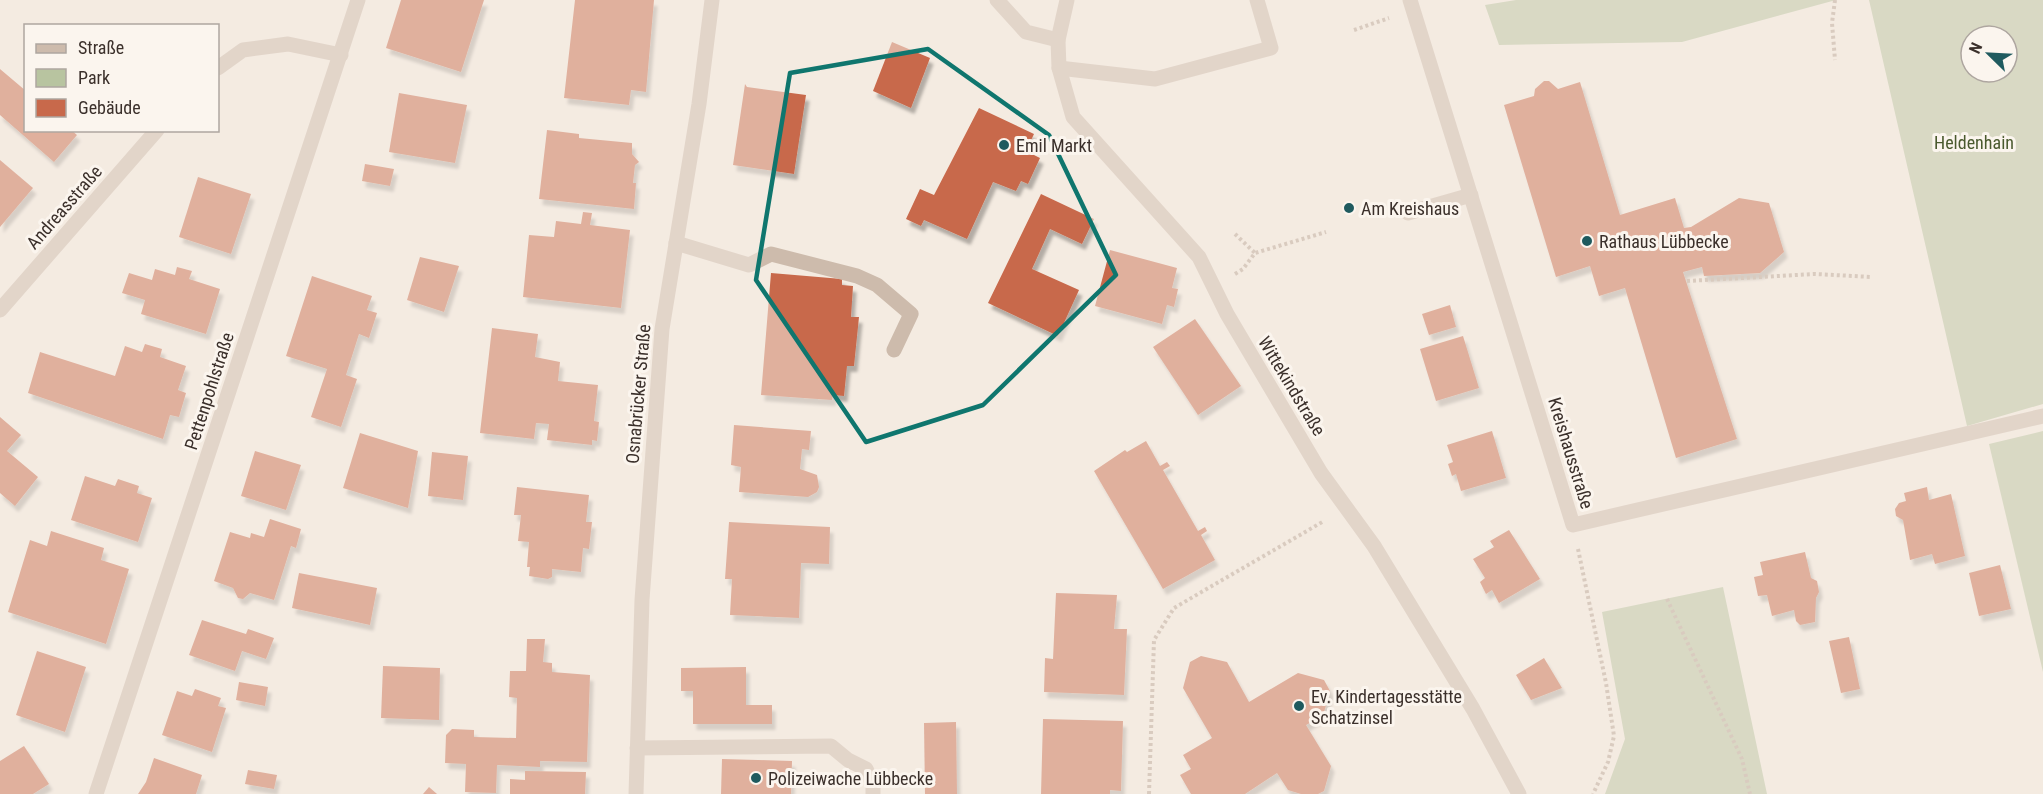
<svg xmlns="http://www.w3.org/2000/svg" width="2043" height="794" viewBox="0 0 2043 794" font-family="'Roboto Condensed',sans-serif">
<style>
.green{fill:#b8c4a0;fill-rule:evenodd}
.building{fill:#c8694b;filter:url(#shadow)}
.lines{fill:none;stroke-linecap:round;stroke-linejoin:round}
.path{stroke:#b9a596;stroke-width:4;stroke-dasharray:3 3;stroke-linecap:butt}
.service{stroke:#cdbbac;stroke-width:15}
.minor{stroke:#cdbbac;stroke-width:15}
.tertiary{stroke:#cdbbac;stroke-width:15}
.marked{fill:none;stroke:#0f766e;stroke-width:4.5;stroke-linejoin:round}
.poi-dot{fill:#1f5a5e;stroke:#fbf5ee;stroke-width:2}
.labels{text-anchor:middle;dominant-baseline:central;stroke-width:6;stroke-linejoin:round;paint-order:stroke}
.park-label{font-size:18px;fill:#4a5a2e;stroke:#fbf5ee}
.poi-label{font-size:18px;fill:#3b302b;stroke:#fbf5ee;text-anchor:start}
.street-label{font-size:18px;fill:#3b302b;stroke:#fbf5ee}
</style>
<defs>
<filter id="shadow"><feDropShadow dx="3.5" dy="6" stdDeviation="1.5" flood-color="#0004"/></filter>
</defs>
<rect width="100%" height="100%" fill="#f4ebe1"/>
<g class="green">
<path d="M1516,0H1836L1682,42L1499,45L1485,5Z"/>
<path d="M1869,0H2043V404L1967,426ZM1971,36H2007V72H1971Z"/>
<path d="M2043,431V672L1989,444Z"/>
<path d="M1723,587L1767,794H1605L1625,739L1602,612Z"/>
</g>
<g class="building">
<path d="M401,0H484L461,72L386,48Z"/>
<path d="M575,0H654L646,92L631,90L629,105L564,98Z"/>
<path d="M892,42L930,58L911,108L873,91Z"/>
<path d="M0,69L26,91V130H71L77,135L54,162L0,115Z"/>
<path d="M1544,81H1549L1558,89L1580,82L1620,215L1675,198L1684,228L1691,227L1739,198L1769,203L1784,252L1760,273L1704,276L1702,267L1683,272L1737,439L1676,458L1625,288L1599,296L1590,266L1556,277L1504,105L1534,96L1535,89Z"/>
<path d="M745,84L747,87L806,95L794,174L733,165Z"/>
<path d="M399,93L467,105L455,163L389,152Z"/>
<path d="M979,108L1034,134L1026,151L1040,158L1028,184L1021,181L1016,191L993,182L967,239L924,220L921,226L906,219L920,189L934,195Z"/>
<path d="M547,130L579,134V138L632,143V154L639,162L635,165L633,183H636L634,209L539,199Z"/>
<path d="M0,160L33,188L0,227Z"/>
<path d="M365,164L394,169L390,186L362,181Z"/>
<path d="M198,177L251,194L231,254L179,237Z"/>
<path d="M1041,194L1094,219L1082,244L1050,229L1032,269L1079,290L1058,336L988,303Z"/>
<path d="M583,212L592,213L590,225L630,230L621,308L523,297L529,235L554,237L556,221L581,224Z"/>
<path d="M1110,250L1177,268L1172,288L1178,289L1174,307L1167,305L1162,324L1095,306Z"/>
<path d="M420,257L459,266L444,312L407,300Z"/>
<path d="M177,267L192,271L189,279L220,289L206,334L141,314L145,300L122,293L129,273L152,280L155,269L175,275Z"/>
<path d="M771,273L842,279V285L853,286L851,317H859L854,366H847L844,396L833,395L832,400L761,395Z"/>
<path d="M312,276L372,296L367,310L377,313L369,338L359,334L346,375L357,379L341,427L311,417L327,369L286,356Z"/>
<path d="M1450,305L1456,327L1429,335L1422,314Z"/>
<path d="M1195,319L1241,386L1198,415L1153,347Z"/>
<path d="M492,328L538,334L535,357L560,362L558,381L598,385L594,421L599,422L597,441L592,440V445L547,440L549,424L536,423L534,439L480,433Z"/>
<path d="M1463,336L1479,388L1436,401L1420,349Z"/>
<path d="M145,344L162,349L160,357L186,366L178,390L186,393L179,417L170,415L163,439L28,393L40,352L115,376L125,346L142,352Z"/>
<path d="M0,417L21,435L7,451L38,477L15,506L0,493Z"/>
<path d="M734,425L811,431L809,450L802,449L800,469L817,475L819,487L817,492L808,497L739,492L741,467L731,465Z"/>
<path d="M1492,431L1506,478L1461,491L1456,474L1452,476L1448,464L1453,462L1447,445Z"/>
<path d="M360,433L418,451L408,508L343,488Z"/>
<path d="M1146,441L1160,466L1167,462L1170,466L1163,470L1198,531L1205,527L1207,531L1201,535L1215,560L1163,589L1094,471L1125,450L1127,452Z"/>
<path d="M255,451L301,465L286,510L241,496Z"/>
<path d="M432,452L468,456L463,500L428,496Z"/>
<path d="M85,476L115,486L118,479L139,486L137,493L152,498L138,542L71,520Z"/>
<path d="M517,487L589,495L586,522H592L589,549L583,548L581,572L552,569V577L548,579L529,576L530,567H527L529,542L518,541L521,515H514Z"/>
<path d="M1927,487L1929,500L1951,494L1965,556L1935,564L1932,554L1910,560L1903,520L1896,516L1895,509L1899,503L1906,501L1904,493Z"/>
<path d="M270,519L301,529L296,548L291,546L274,600L250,593L243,599L238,598L233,588L214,581L230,532L250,538L251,533L264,537Z"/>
<path d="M729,522L830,527L829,564L801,563L799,618L730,615L732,579H725Z"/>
<path d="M1509,530L1540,579L1499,603L1492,590L1486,594L1480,582L1485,578L1473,559L1494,547L1490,541Z"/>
<path d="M51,531L104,548L101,560L129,569L106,644L8,612L30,540L47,546Z"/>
<path d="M1805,552L1811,578L1817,581L1819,592L1816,598L1815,622L1800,625L1796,621L1794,610L1772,616L1767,595L1758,596L1754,577L1763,575L1760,562Z"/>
<path d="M2000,565L2011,609L1979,616L1969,573Z"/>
<path d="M299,573L377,588L370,625L292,608Z"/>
<path d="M1056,593L1117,595L1114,629H1127L1124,695L1044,692L1045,658L1053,659Z"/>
<path d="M202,620L246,634L248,629L274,638L266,659L242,651L235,671L189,655Z"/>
<path d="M1849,637L1860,689L1841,693L1829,641Z"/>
<path d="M527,639H545L543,662L552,663V672L590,675L587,762L540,761V767L497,765L496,793L465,792L466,764L445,763L446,735L452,729L474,730V737L516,738L517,698L509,697L510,671H526Z"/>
<path d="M37,651L86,667L65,732L16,715Z"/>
<path d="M1201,656L1227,662L1249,702L1298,673L1324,680L1330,691L1323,716L1306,725L1331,766L1324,791L1318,794H1301L1288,790L1277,773L1245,794H1191L1180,775L1191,769L1183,755L1212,738L1183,688L1190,662Z"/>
<path d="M1544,658L1562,688L1531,700L1516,675Z"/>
<path d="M383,666L440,668L439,720L381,718Z"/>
<path d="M746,667V705H772V724H693V691H681V668Z"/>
<path d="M239,682L268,687L265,706L236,700Z"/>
<path d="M195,689L221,698L218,706L226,708L212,752L162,735L177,691L192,696Z"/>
<path d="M1043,719L1123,721L1121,791L1110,790V794H1041Z"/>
<path d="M956,722L957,794H925L924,723Z"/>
<path d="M24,746L49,784L33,794H0V761Z"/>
<path d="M154,758L202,775L196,794H138L146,782Z"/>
<path d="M722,759L792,761L791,794H721Z"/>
<path d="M248,770L277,775L274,789L245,784Z"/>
<path d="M525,771L586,772L585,794H510V779L525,780Z"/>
<path d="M429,787L437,794H423Z"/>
</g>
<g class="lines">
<g class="path">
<path d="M1835,0L1832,23L1835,60"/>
<path d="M1354,30L1389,18"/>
<path d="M1235,234L1255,253"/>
<path d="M1235,274L1243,269L1255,253L1326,232"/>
<path d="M1687,281L1815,274L1872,277"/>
<path d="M1578,549L1606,683L1614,736L1608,762L1593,794"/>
<path d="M1667,599L1742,759L1750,794"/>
<path d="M1149,794L1154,640L1174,608L1324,521"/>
</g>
<g class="service">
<path d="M997,0L1026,32L1058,40"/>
<path d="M1059,68L1155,79L1271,48L1257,0"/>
<path d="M1408,213L1471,195"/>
<path d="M676,243L749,265L771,254L857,276L877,285L911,314L894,350"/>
<path d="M637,748L831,746L848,760L866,769L873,784V794"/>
</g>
<g class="minor">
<path d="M1067,0L1058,40L1059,68L1073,117L1199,257L1227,314L1321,473L1374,546L1473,709L1519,794"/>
<path d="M1410,0L1573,525L2043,416"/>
<path d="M218,68L243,50L288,44L341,55"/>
<path d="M0,310L157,130"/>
<path d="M96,794L358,0"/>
</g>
<path class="tertiary" d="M636,794L642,600L662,329L699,104L712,0"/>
</g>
<path d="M0 0H2043V794H0ZM928,49L1049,135L1116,275L983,405L866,442L756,280L790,73Z" fill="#f4ebe1" fill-opacity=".55" fill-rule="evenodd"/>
<path class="marked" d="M928,49L1049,135L1116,275L983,405L866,442L756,280L790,73Z"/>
<g class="poi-dot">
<circle cx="1004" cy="145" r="6"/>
<circle cx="1349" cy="208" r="6"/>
<circle cx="1587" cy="241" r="6"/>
<circle cx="1299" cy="706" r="6"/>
<circle cx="756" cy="778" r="6"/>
</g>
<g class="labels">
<g class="park-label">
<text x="1974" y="142">Heldenhain</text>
</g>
<g class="poi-label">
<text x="1016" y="145">Emil Markt</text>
<text x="1361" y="208">Am Kreishaus</text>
<text x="1599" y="241">Rathaus Lübbecke</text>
<text x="1311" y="696">Ev. Kindertagesstätte<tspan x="1311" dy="21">Schatzinsel</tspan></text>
<text x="768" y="778">Polizeiwache Lübbecke</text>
</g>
<g class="street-label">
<text transform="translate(64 207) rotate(-49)">Andreasstraße</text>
<text transform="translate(1292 386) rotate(59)">Wittekindstraße</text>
<text transform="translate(209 391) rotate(-72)">Pettenpohlstraße</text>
<text transform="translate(638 394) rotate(-85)">Osnabrücker Straße</text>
<text transform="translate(1571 453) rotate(73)">Kreishausstraße</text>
</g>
</g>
<rect x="24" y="24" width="195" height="108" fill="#fbf5ee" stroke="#aea6a0" stroke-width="1.5"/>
<rect x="36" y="44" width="30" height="9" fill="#cdbbac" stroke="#aea6a0" stroke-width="1.5"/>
<text x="78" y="54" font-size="18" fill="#3b302b">Straße</text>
<rect x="36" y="69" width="30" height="18" fill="#b8c4a0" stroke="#aea6a0" stroke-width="1.5"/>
<text x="78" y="84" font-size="18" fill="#3b302b">Park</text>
<rect x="36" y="99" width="30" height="18" fill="#c8694b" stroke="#aea6a0" stroke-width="1.5"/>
<text x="78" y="114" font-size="18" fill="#3b302b">Gebäude</text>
<g transform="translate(1989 54) rotate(294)"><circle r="28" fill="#fbf5ee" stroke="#aea6a0" stroke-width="1.5"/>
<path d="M0-4.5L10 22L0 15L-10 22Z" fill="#1f5a5e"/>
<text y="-9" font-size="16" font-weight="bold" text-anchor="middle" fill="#3b302b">N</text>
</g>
</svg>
